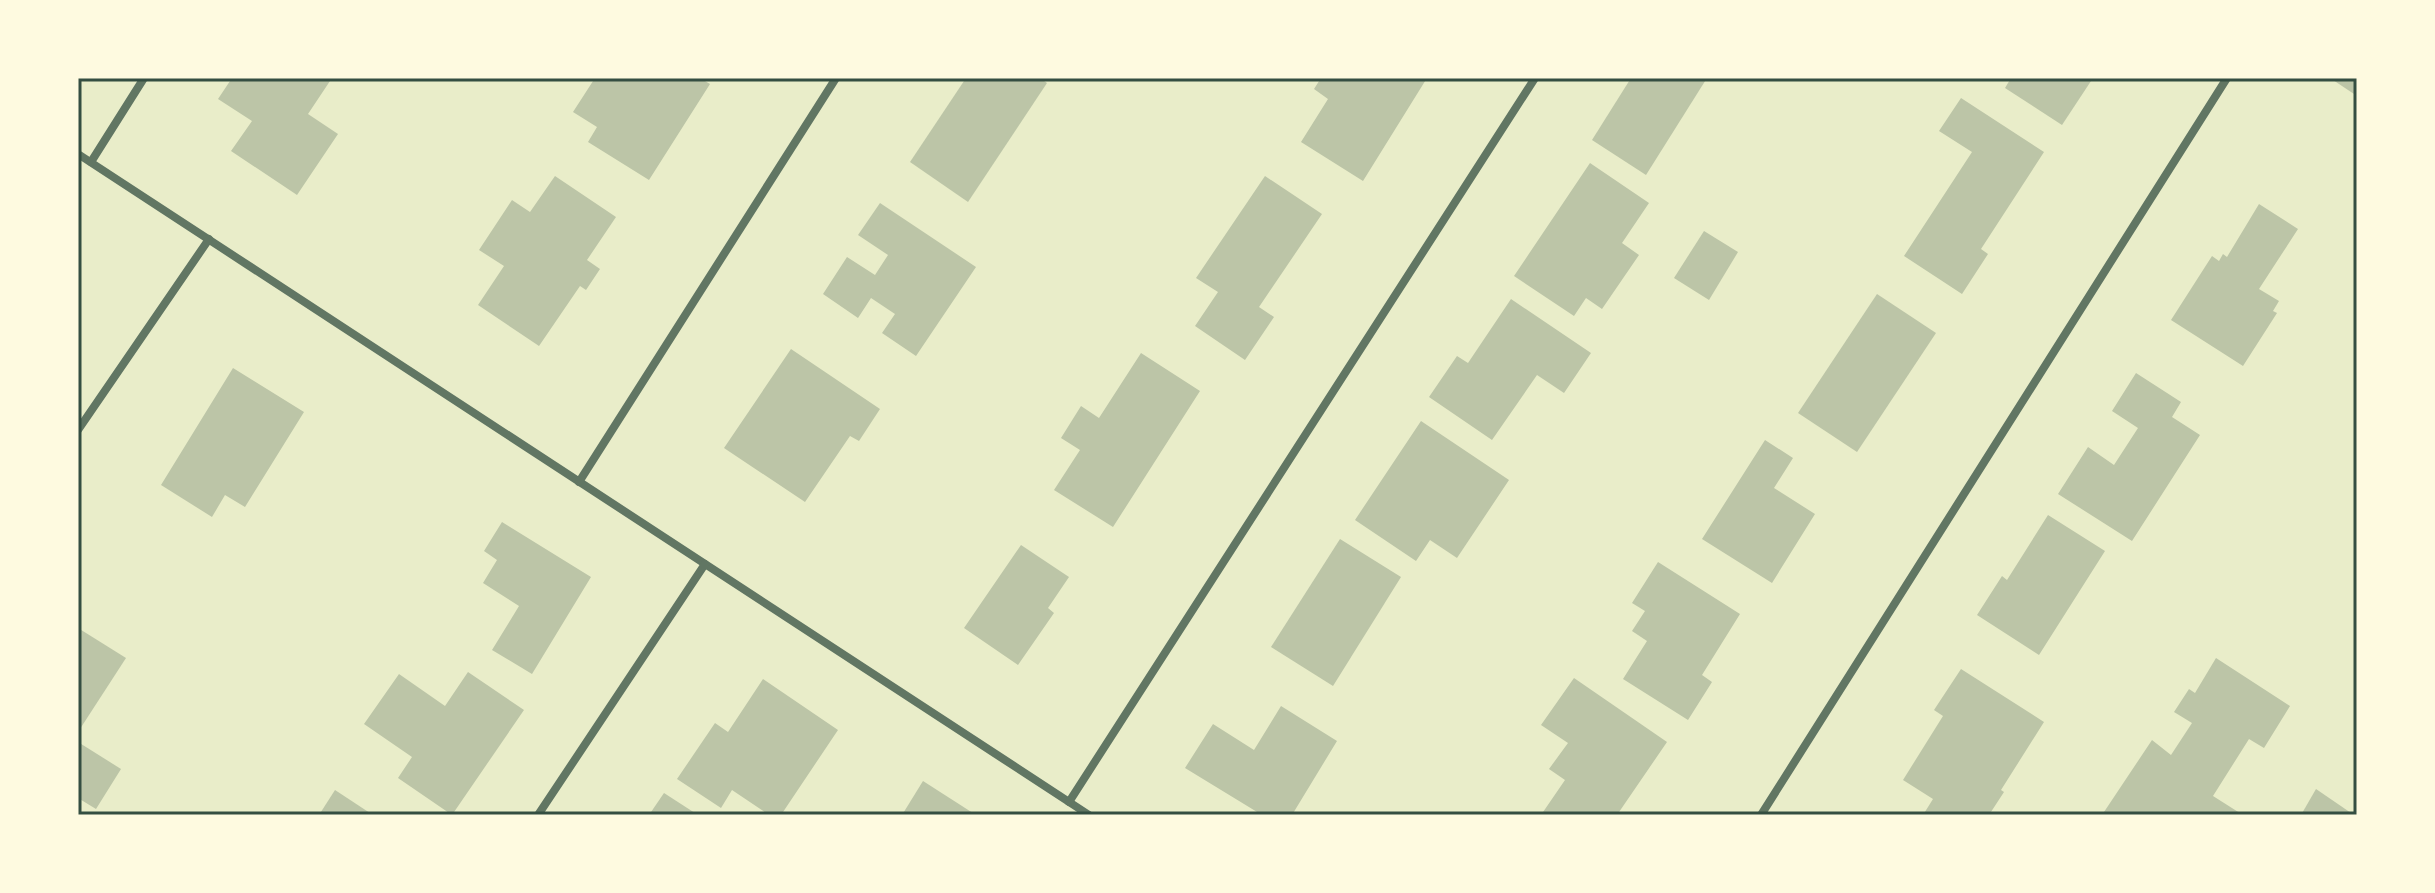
<svg xmlns="http://www.w3.org/2000/svg" width="2435" height="893" viewBox="0 0 2435 893" font-family="'Golos Text',sans-serif">
<style>
.building{fill:#bcc5a7}
.lines{fill:none;stroke-linecap:round;stroke-linejoin:round}
.minor{stroke:#617663;stroke-width:8}
.neatline{fill:none;stroke:#344e41;stroke-width:3}
</style>
<rect width="100%" height="100%" fill="#e9edc9"/>
<g class="building">
<path d="M232,78H332L308,114L338,134L297,195L231,151L252,121L218,99Z"/>
<path d="M595,78H700L710,84L649,180L588,142L597,127L573,112Z"/>
<path d="M966,78H1040L1047,83L968,202L910,162Z"/>
<path d="M1321,78H1427L1363,181L1301,142L1328,99L1314,89Z"/>
<path d="M1631,78H1707L1646,175L1592,140Z"/>
<path d="M2011,78H2093L2062,125L2005,88Z"/>
<path d="M2330,78H2357V96Z"/>
<path d="M1961,98L2044,152L1981,249L1988,254L1962,294L1904,256L1972,152L1939,131Z"/>
<path d="M1590,163L1649,203L1622,243L1639,255L1602,309L1586,298L1574,316L1514,276Z"/>
<path d="M555,176L616,217L587,260L600,269L586,290L580,286L539,346L478,305L504,266L479,250L512,200L530,212Z"/>
<path d="M1265,176L1322,214L1259,307L1274,317L1245,360L1195,326L1218,292L1196,278Z"/>
<path d="M880,203L976,267L916,356L882,333L895,314L871,298L858,318L823,294L847,257L875,275L888,255L858,235Z"/>
<path d="M2259,204L2298,229L2259,289L2279,301L2273,311L2277,313L2243,366L2171,320L2212,256L2219,261L2223,254L2227,257Z"/>
<path d="M1704,231L1738,252L1709,300L1674,278Z"/>
<path d="M1877,294L1936,333L1857,452L1798,413Z"/>
<path d="M1511,299L1591,353L1564,393L1537,375L1492,440L1429,397L1457,356L1468,363Z"/>
<path d="M791,349L880,409L859,441L850,436L805,502L724,448Z"/>
<path d="M1141,353L1200,391L1113,527L1054,490L1080,450L1061,438L1081,406L1099,418Z"/>
<path d="M233,368L304,412L245,507L225,495L212,517L161,485Z"/>
<path d="M2136,373L2181,402L2172,417L2200,435L2132,541L2058,494L2088,447L2114,465L2138,428L2112,411Z"/>
<path d="M1421,421L1509,480L1457,558L1430,540L1416,561L1355,520Z"/>
<path d="M1765,440L1793,458L1774,488L1815,514L1772,583L1702,539Z"/>
<path d="M2048,515L2105,551L2039,655L1977,615L2002,576L2007,580Z"/>
<path d="M502,522L591,577L532,674L492,650L519,606L483,583L497,560L484,551Z"/>
<path d="M1340,539L1401,577L1333,686L1271,647Z"/>
<path d="M1021,545L1069,577L1048,608L1054,613L1018,665L964,628Z"/>
<path d="M1658,562L1740,614L1702,675L1712,682L1688,720L1623,679L1647,641L1632,631L1645,611L1632,603Z"/>
<path d="M78,628L126,658L78,732Z"/>
<path d="M2216,658L2290,706L2264,748L2249,739L2213,796L2243,815H2109L2104,812L2152,740L2171,755L2192,723L2174,712L2189,689L2195,693Z"/>
<path d="M1961,669L2044,722L2001,790L2004,792L1989,815H1923L1933,799L1903,780L1943,716L1934,710Z"/>
<path d="M468,672L524,710L452,815L398,778L412,757L364,724L399,674L445,706Z"/>
<path d="M1574,678L1667,742L1617,815H1541L1565,780L1549,769L1568,743L1541,725Z"/>
<path d="M763,679L838,730L781,815H769L732,790L721,808L677,779L715,723L728,732Z"/>
<path d="M1281,706L1337,741L1292,815H1262L1185,768L1213,724L1254,750Z"/>
<path d="M78,742L121,769L96,809L78,798Z"/>
<path d="M923,781L976,815H902Z"/>
<path d="M2316,789L2354,815H2301Z"/>
<path d="M335,790L373,815H319Z"/>
<path d="M664,793L698,815H649Z"/>
</g>
<g class="lines">
<g class="minor">
<path d="M78,154L1089,815"/>
<path d="M91,162L144,78"/>
<path d="M78,430L209,239"/>
<path d="M579,482L836,78"/>
<path d="M1069,802L1535,78"/>
<path d="M538,815L705,564"/>
<path d="M1761,815L2227,78"/>
</g>
</g>
<rect width="2435" height="893" fill="none" stroke="#fefae0" stroke-width="160"/>
<rect x="80" y="80" width="2275" height="733" class="neatline"/>
</svg>
